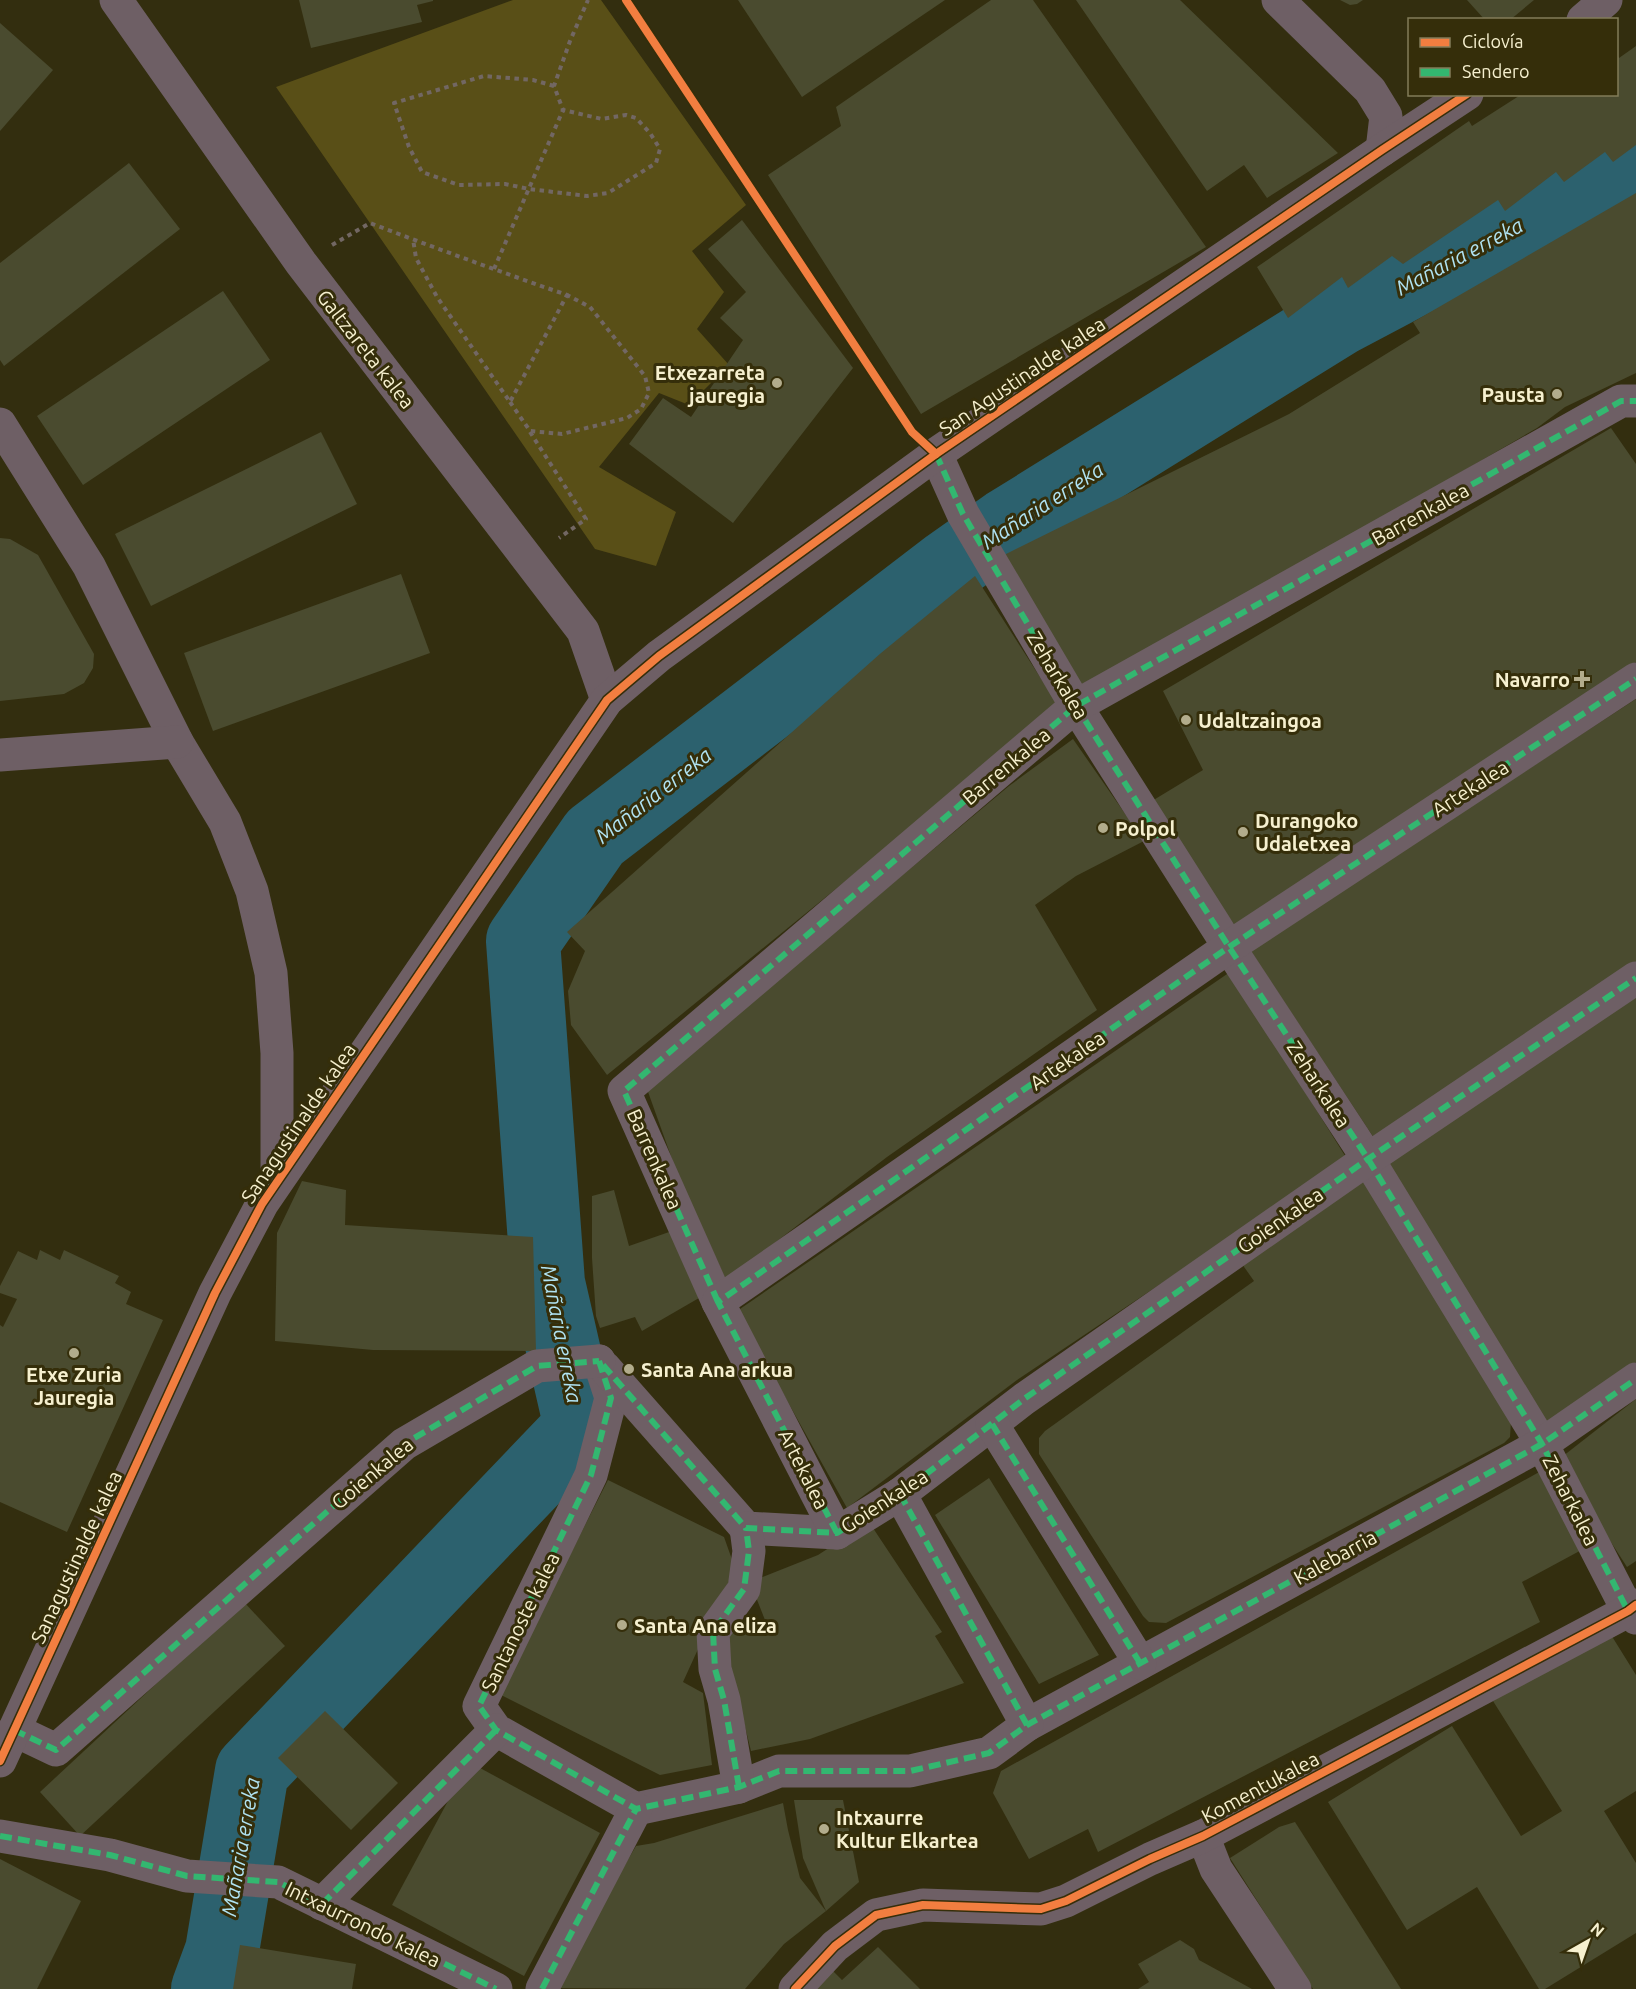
<svg xmlns="http://www.w3.org/2000/svg" width="1636" height="1989" viewBox="0 0 1636 1989" font-family="Ubuntu,sans-serif">
<style>
.green{fill:#594f17}
.lines{fill:none;stroke-linecap:round;stroke-linejoin:round}
.river{stroke:#2c616e;stroke-width:74}
.building{fill:#4a4b2f}
.path{stroke:#726763;stroke-width:4;stroke-dasharray:4.5 4.5;stroke-linecap:butt}
.minor{stroke:#6e5f65;stroke-width:33}
.quiet{stroke:#33b770;stroke-width:6;stroke-dasharray:12 6;stroke-linecap:butt}
.cycleway-casing{stroke:#352e0a;stroke-width:11}
.cycleway{stroke:#f27e40;stroke-width:8}
.poi-dot{fill:#b2ac8c;stroke:#352e0a;stroke-width:2}
.labels{text-anchor:middle;dominant-baseline:central;stroke-width:6;stroke-linejoin:round;paint-order:stroke}
.street-label{font-size:20px;fill:#f6f0cf;stroke:#352e0a}
.poi-label{font-size:20px;font-weight:bold;fill:#f6f0cf;stroke:#352e0a;text-anchor:start}
.water-label{font-size:21px;font-style:italic;fill:#b0e3f3;stroke:#352e0a}
</style>
<rect width="100%" height="100%" fill="#332e0f"/>
<path class="green" d="M513,0H601L746,205L692,251L724,292L697,329L729,365L689,405L659,393L599,467L676,512L656,566L595,549L276,87Z"/>
<g class="lines">
<path class="river" d="M208,1989L222,1951L252,1771L581,1427L548,1283L523,941L595,837L949,566L1007,525L1339,319L1636,162"/>
</g>
<g class="building">
<path d="M299,0H433V1L417,5L422,22L311,48Z"/>
<path d="M738,0H945L802,97Z"/>
<path d="M991,0H1033L1206,247L921,414L768,175L841,126L836,107Z"/>
<path d="M1076,0H1180L1338,153L1267,198L1244,165L1207,191Z"/>
<path d="M1340,0H1363L1357,4L1350,5Z"/>
<path d="M1467,0H1534L1510,20H1485Z"/>
<path d="M0,23L53,70L0,131Z"/>
<path d="M1636,46V145L1613,162L1605,152L1564,182L1556,172L1505,211L1498,200L1403,264L1392,256L1348,288L1342,277L1288,318L1257,267L1469,121L1472,126L1522,94H1616V53L1619,58Z"/>
<path d="M129,163L180,229L4,366L0,360V263Z"/>
<path d="M1636,193V373L1565,407L1537,428L1079,694L998,558L1289,414L1420,333L1413,322Z"/>
<path d="M742,220L853,368L733,523L629,444L663,398L691,417L743,340L720,318L746,292L708,249Z"/>
<path d="M223,291L270,360L83,485L37,416Z"/>
<path d="M1611,428L1636,464V662L1236,927L1147,804L1203,770L1163,691Z"/>
<path d="M321,432L357,504L151,606L115,534Z"/>
<path d="M0,538L10,539L38,555L94,654L93,668L84,683L64,694L0,701Z"/>
<path d="M401,574L430,653L213,731L184,653Z"/>
<path d="M975,576L1058,705L918,822L607,1075L571,1025L568,991L585,951L567,932L881,653Z"/>
<path d="M1636,699V962L1374,1138L1250,950Z"/>
<path d="M1073,739L1144,841L1076,876L1035,905L1097,1010L887,1157L726,1280L677,1173L647,1089L1009,786Z"/>
<path d="M1230,972L1347,1159L1017,1380L847,1508L737,1311Z"/>
<path d="M1636,994V1362L1546,1424L1382,1165Z"/>
<path d="M1365,1180L1511,1421L1510,1437L1504,1443L1166,1623L1149,1622L1143,1616L1039,1454V1438L1045,1431L1254,1281L1242,1264Z"/>
<path d="M302,1181L346,1190L345,1225L533,1237L536,1351L373,1350L275,1341L277,1233Z"/>
<path d="M614,1190L629,1246L672,1231L699,1298L642,1331L635,1317L600,1328L596,1316L592,1258V1196Z"/>
<path d="M40,1250L60,1260L64,1250L119,1276L115,1283L131,1292L126,1304L163,1320L67,1532L0,1502V1325L3,1327L17,1299L0,1293V1286L18,1251L37,1260Z"/>
<path d="M1636,1399V1561L1627,1567L1558,1460Z"/>
<path d="M1541,1471L1587,1547L1522,1582L1540,1622L1098,1852L1088,1829L1029,1859L993,1793L1001,1771Z"/>
<path d="M989,1478L1099,1655L1039,1684L935,1515Z"/>
<path d="M608,1480L724,1537L735,1568L683,1682L703,1693L712,1765L660,1775L499,1694Z"/>
<path d="M869,1522L942,1632L935,1636L964,1683L810,1739L751,1751L721,1629L765,1620L750,1582L818,1555Z"/>
<path d="M244,1602L285,1646L80,1836L40,1792Z"/>
<path d="M1608,1630L1636,1675V1791L1604,1811L1636,1863V1933L1545,1989H1539L1477,1887L1407,1930L1328,1802L1452,1726L1521,1836L1562,1811L1493,1701Z"/>
<path d="M325,1711L398,1783L351,1830L278,1758Z"/>
<path d="M469,1762L600,1833L524,1976L392,1905Z"/>
<path d="M794,1800H843L859,1882L826,1911L803,1858Z"/>
<path d="M783,1803L788,1830L800,1878L826,1911L784,1944L745,1989L553,1988L636,1846L654,1843Z"/>
<path d="M1295,1822L1401,1989H1313L1230,1858L1279,1827Z"/>
<path d="M0,1859L81,1901L37,1989H0Z"/>
<path d="M1180,1940L1194,1949L1199,1960L1252,1989H1138L1149,1982L1138,1964Z"/>
<path d="M240,1945L356,1964L352,1989H233Z"/>
<path d="M878,1947L920,1989H811L831,1969L842,1980Z"/>
</g>
<g class="lines">
<g class="path">
<path d="M554,86L533,80L484,76L394,103L409,147L422,172L459,185L505,184L529,189L587,196L608,193L656,163L660,149L650,133L636,118L626,115L602,119L563,110"/>
<path d="M332,245L370,223C435,248 501,272 567,295L510,402L437,297L416,258L413,239"/>
<path d="M494,269L563,110L554,86L570,41L588,0"/>
<path d="M510,402L530,431L562,434L627,418L641,409L649,393L645,376L590,307L567,295"/>
<path d="M530,432L586,519L559,538"/>
</g>
<g class="minor">
<path d="M116,0L301,263L583,631L607,700"/>
<path d="M1278,0L1370,90L1386,116L1382,150"/>
<path d="M1583,20L1606,0"/>
<path d="M0,424L89,566L177,742L225,822L252,891L271,973L277,1053V1181"/>
<path d="M936,454L963,514L1076,706L1229,947L1368,1159L1542,1444L1628,1611L1636,1618"/>
<path d="M0,755L177,742"/>
<path d="M718,1302L624,1091L1076,706L1621,401H1636"/>
<path d="M599,1361L611,1398L591,1475L479,1706L496,1730L636,1809L739,1787L779,1771H910L989,1753L1027,1725L1542,1444L1636,1379"/>
<path d="M604,1367L746,1528L837,1533L900,1494L1024,1399L1368,1159L1636,978"/>
<path d="M992,1424L1140,1663"/>
<path d="M900,1494L1027,1725"/>
<path d="M837,1533L718,1302L1229,947L1636,679"/>
<path d="M14,1730L56,1750L404,1444L537,1366L599,1361"/>
<path d="M0,1761L215,1293L262,1204L607,700L659,656L936,454L1382,150L1467,94"/>
<path d="M739,1787L724,1700L715,1669L713,1632L744,1589L749,1551L746,1528"/>
<path d="M0,1836L110,1855L187,1876L278,1882L496,1989"/>
<path d="M1203,1836L1216,1869L1295,1989"/>
<path d="M322,1904L496,1730"/>
<path d="M542,1989L636,1809"/>
<path d="M795,1989L835,1946L876,1915L923,1905L1041,1909L1066,1901L1150,1859L1203,1836L1628,1611L1636,1605"/>
</g>
<g class="quiet">
<path d="M936,454L963,514L1076,706L1229,947L1368,1159L1542,1444L1628,1611L1631,1609"/>
<path d="M718,1302L624,1091L1076,706L1621,401H1636"/>
<path d="M599,1361L611,1398L591,1475L479,1706L496,1730L636,1809L739,1787L779,1771H910L989,1753L1027,1725L1542,1444L1636,1379"/>
<path d="M603,1365L746,1528L837,1533L900,1494L1024,1399L1368,1159L1636,978"/>
<path d="M992,1424L1140,1663"/>
<path d="M900,1494L1027,1725"/>
<path d="M837,1533L718,1302L1229,947L1636,679"/>
<path d="M14,1730L56,1750L404,1444L537,1366L599,1361"/>
<path d="M739,1787L724,1700L715,1669L713,1632L744,1589L749,1551L746,1528"/>
<path d="M0,1836L110,1855L187,1876L278,1882L496,1989"/>
<path d="M322,1904L496,1730"/>
<path d="M542,1989L636,1809"/>
</g>
<defs>
<g id="cycleway">
<path d="M626,0L912,432L936,454"/>
<path d="M0,1761L215,1293L262,1204L607,700L659,656L936,454L1382,150L1467,94"/>
<path d="M795,1989L835,1946L876,1915L923,1905L1041,1909L1066,1901L1150,1859L1203,1836L1628,1611L1636,1605"/>
</g>
</defs>
<use href="#cycleway" class="cycleway-casing"/>
<use href="#cycleway" class="cycleway"/>
</g>
<g class="poi-dot">
<circle cx="777" cy="383" r="6"/>
<circle cx="1557" cy="394" r="6"/>
<path d="M1579 670h6v6h6v6h-6v6h-6v-6h-6v-6h6z"/>
<circle cx="1186" cy="720" r="6"/>
<circle cx="1103" cy="828" r="6"/>
<circle cx="1243" cy="832" r="6"/>
<circle cx="74" cy="1353" r="6"/>
<circle cx="629" cy="1369" r="6"/>
<circle cx="622" cy="1625" r="6"/>
<circle cx="824" cy="1829" r="6"/>
</g>
<g class="labels">
<g class="street-label">
<text transform="translate(366 349) rotate(52)">Galtzareta kalea</text>
<text transform="translate(1022 376) rotate(-34)">San Agustinalde kalea</text>
<text transform="translate(1420 514) rotate(-29)">Barrenkalea</text>
<text transform="translate(1058 675) rotate(59)">Zeharkalea</text>
<text transform="translate(1006 766) rotate(-40)">Barrenkalea</text>
<text transform="translate(1470 788) rotate(-33)">Artekalea</text>
<text transform="translate(1067 1060) rotate(-35)">Artekalea</text>
<text transform="translate(1319 1084) rotate(57)">Zeharkalea</text>
<text transform="translate(298 1123) rotate(-56)">Sanagustinalde kalea</text>
<text transform="translate(655 1159) rotate(66)">Barrenkalea</text>
<text transform="translate(1280 1220) rotate(-35)">Goienkalea</text>
<text transform="translate(804 1469) rotate(63)">Artekalea</text>
<text transform="translate(372 1473) rotate(-40)">Goienkalea</text>
<text transform="translate(1571 1500) rotate(63)">Zeharkalea</text>
<text transform="translate(884 1501) rotate(-33)">Goienkalea</text>
<text transform="translate(76 1557) rotate(-65)">Sanagustinalde kalea</text>
<text transform="translate(1335 1557) rotate(-29)">Kalebarria</text>
<text transform="translate(520 1622) rotate(-64)">Santanoste kalea</text>
<text transform="translate(1260 1787) rotate(-28)">Komentukalea</text>
<text transform="translate(363 1924) rotate(26)">Intxaurrondo kalea</text>
</g>
<g class="poi-label">
<text x="765" y="372" text-anchor="end">Etxezarreta<tspan x="765" dy="23">jauregia</tspan></text>
<text x="1545" y="394" text-anchor="end">Pausta</text>
<text x="1570" y="679" text-anchor="end">Navarro</text>
<text x="1198" y="720">Udaltzaingoa</text>
<text x="1255" y="820">Durangoko<tspan x="1255" dy="23">Udaletxea</tspan></text>
<text x="1115" y="828">Polpol</text>
<text x="641" y="1369">Santa Ana arkua</text>
<text x="74" y="1374" text-anchor="middle">Etxe Zuria<tspan x="74" dy="23">Jauregia</tspan></text>
<text x="634" y="1625">Santa Ana eliza</text>
<text x="836" y="1817">Intxaurre<tspan x="836" dy="23">Kultur Elkartea</tspan></text>
</g>
<g class="water-label">
<text transform="translate(1459 256) rotate(-28)">Mañaria erreka</text>
<text transform="translate(1042 505) rotate(-33)">Mañaria erreka</text>
<text transform="translate(653 795) rotate(-38)">Mañaria erreka</text>
<text transform="translate(562 1334) rotate(79)">Mañaria erreka</text>
<text transform="translate(240 1847) rotate(-80)">Mañaria erreka</text>
</g>
</g>
<rect x="1408" y="18" width="210" height="78" fill="#352e0a" stroke="#827c59" stroke-width="1.5"/>
<rect x="1420" y="38" width="30" height="9" fill="#f27e40" stroke="#827c59" stroke-width="1.5"/>
<text x="1462" y="48" font-size="18" fill="#f6f0cf">Ciclovía</text>
<rect x="1420" y="68" width="30" height="9" fill="#33b770" stroke="#827c59" stroke-width="1.5"/>
<text x="1462" y="78" font-size="18" fill="#f6f0cf">Sendero</text>
<g transform="translate(1588 1941) rotate(40)" stroke="#352e0a" stroke-width="4.5" paint-order="stroke">
<path d="M0-4.5L10 22L0 15L-10 22Z" fill="#f6f0cf"/>
<text y="-9" font-size="16" font-weight="bold" text-anchor="middle" fill="#f6f0cf">N</text>
</g>
</svg>
